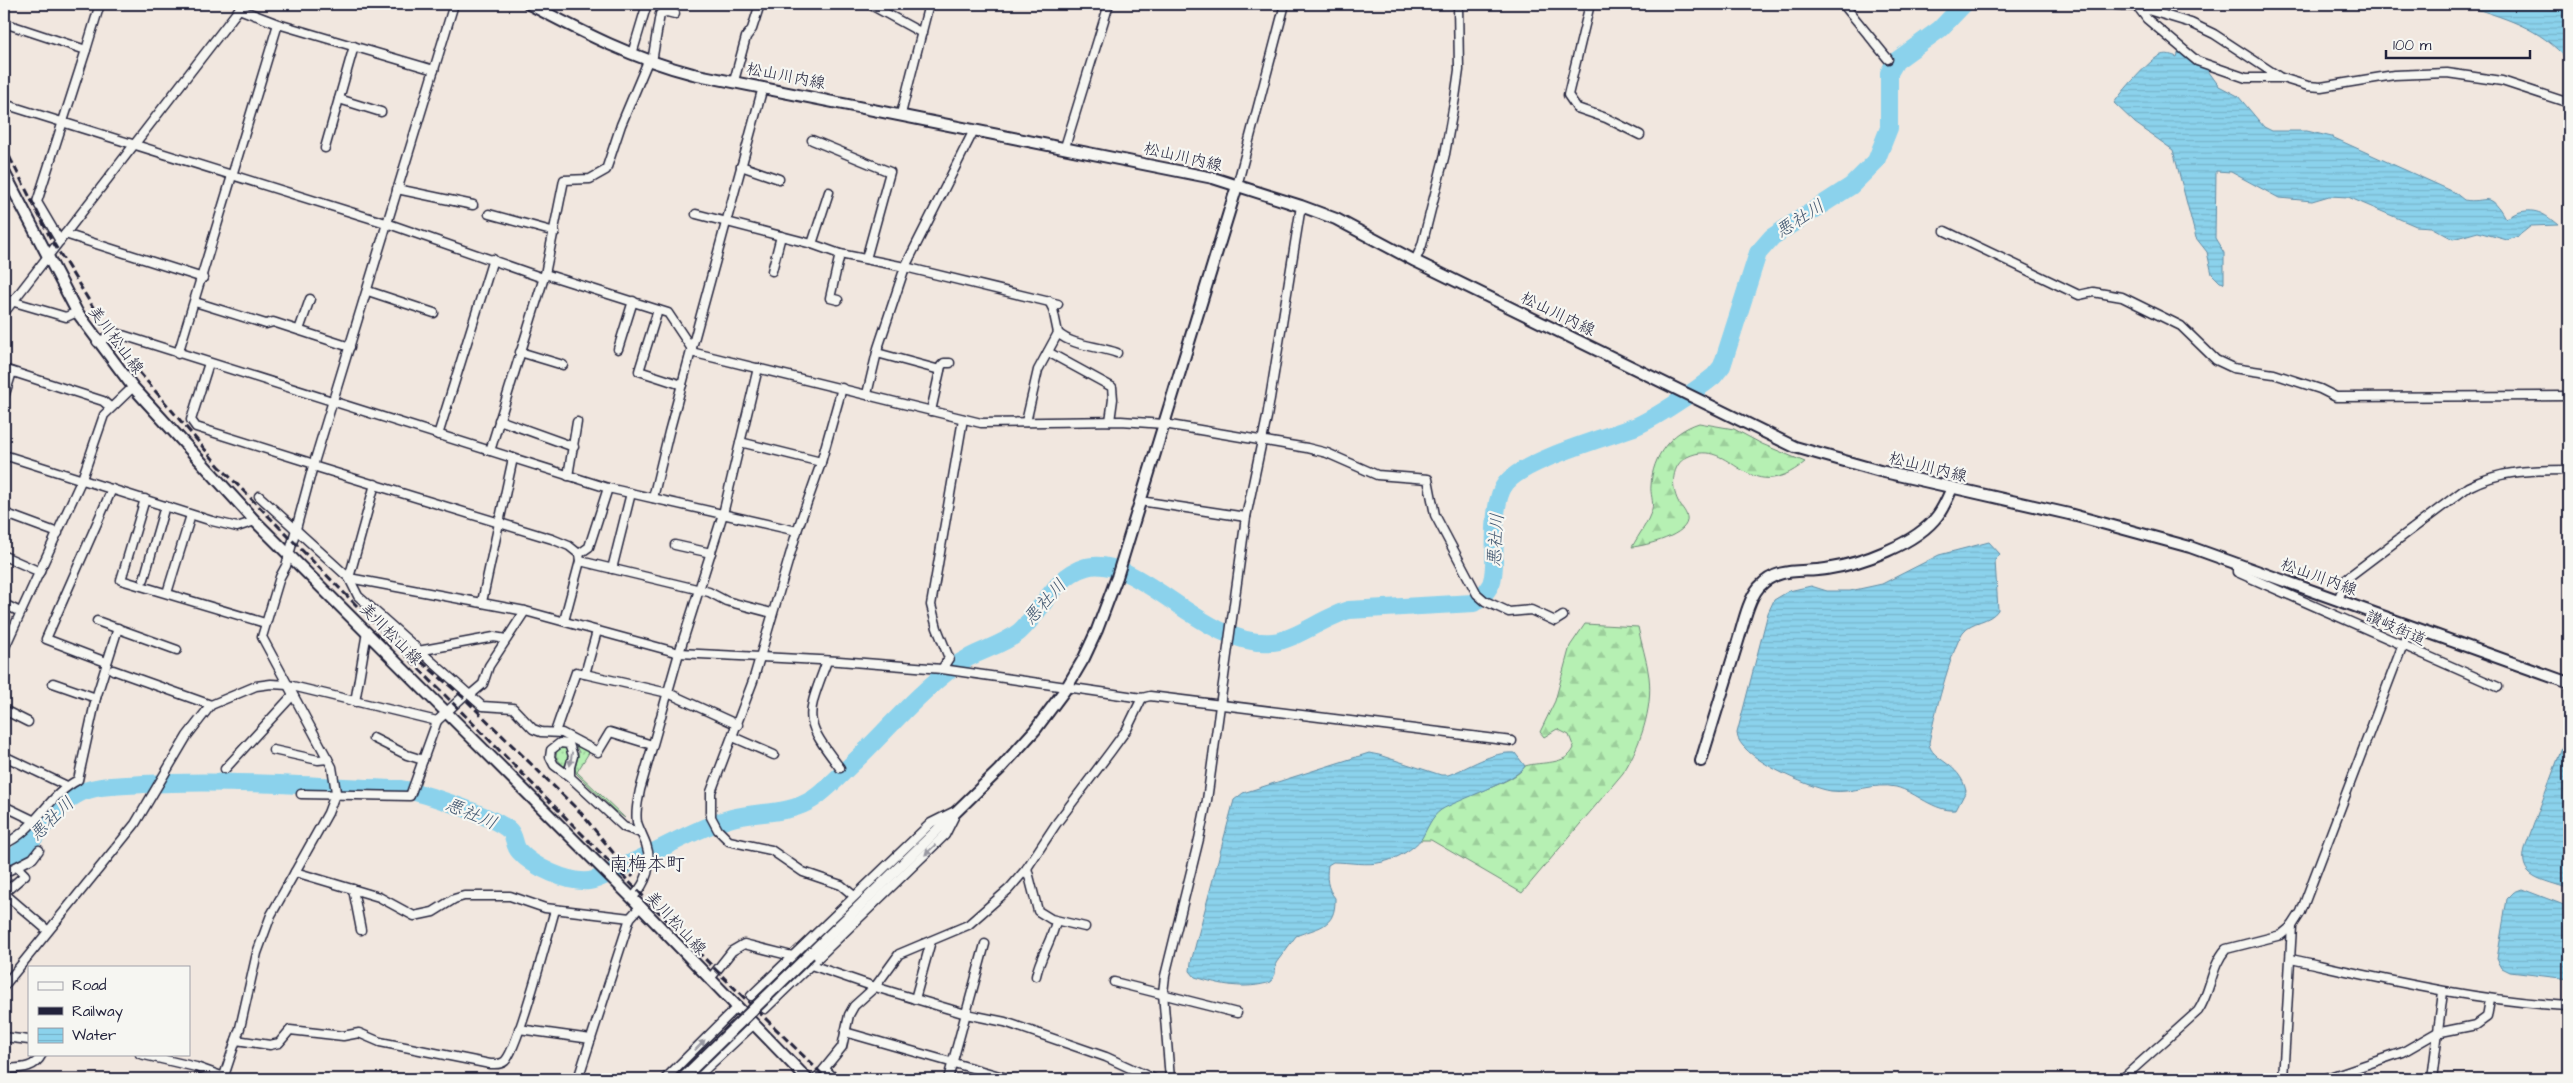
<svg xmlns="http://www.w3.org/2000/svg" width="2573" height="1083" viewBox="0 0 2573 1083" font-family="'Architects Daughter','Klee One',sans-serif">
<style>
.grass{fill:url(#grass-dots);stroke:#6c8977}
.forest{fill:url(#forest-firs);stroke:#6c8977}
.water{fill:url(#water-rules);stroke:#618ca5}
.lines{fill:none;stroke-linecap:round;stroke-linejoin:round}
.river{stroke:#8bd2ec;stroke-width:18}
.street-casing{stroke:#22223b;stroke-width:11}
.secondary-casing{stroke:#22223b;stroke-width:14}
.street{stroke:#f6f6f2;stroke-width:8}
.secondary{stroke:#f6f6f2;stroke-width:10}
.rail{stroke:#22223b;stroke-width:3;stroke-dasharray:8 4;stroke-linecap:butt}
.secondary-bridge-casing{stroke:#22223b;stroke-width:14;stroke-linecap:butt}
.secondary-bridge{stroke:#f6f6f2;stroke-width:10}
.oneway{fill:#9797a0}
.labels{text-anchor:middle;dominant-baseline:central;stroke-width:4.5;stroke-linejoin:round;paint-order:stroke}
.street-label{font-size:16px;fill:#22223b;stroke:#f6f6f2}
.water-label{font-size:18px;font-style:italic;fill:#425770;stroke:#f6f6f2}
.quarter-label{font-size:19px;fill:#22223b;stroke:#f6f6f2}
</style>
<defs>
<pattern id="grass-dots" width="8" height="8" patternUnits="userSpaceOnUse" patternTransform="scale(1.25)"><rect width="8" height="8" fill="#b6f0b3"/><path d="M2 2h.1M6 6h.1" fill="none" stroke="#9cce9b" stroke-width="1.8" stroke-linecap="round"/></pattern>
<pattern id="forest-firs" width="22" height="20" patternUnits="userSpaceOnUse" patternTransform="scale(1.25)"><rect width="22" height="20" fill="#b6f0b3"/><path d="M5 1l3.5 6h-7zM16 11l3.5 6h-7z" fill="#9cce9b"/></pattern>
<pattern id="water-rules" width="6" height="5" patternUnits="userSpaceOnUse" patternTransform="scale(1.25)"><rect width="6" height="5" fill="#8bd2ec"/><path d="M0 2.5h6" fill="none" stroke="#78b4cb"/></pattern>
</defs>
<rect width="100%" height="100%" fill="#f1e7df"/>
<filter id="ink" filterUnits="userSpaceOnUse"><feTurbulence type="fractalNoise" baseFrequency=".02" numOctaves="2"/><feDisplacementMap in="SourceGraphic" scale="10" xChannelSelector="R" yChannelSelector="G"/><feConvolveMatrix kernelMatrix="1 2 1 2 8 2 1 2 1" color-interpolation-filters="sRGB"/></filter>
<g filter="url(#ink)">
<g class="grass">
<path d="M574,743L590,751L577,772L625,818L615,811L576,773L575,768L579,752Z"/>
<path d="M564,748L567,749L570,755L564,767L556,757L557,750Z"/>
</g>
<g class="forest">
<path d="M1699,423L1734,429L1762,444L1805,462C1746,510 1732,435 1687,457C1671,465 1671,487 1678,501C1680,506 1686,511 1687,517C1691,535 1644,546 1632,547C1639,534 1648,523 1652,509C1654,502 1650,493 1651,486C1652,456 1671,432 1699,423Z"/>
<path d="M1585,624L1638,627C1641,643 1647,660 1649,677C1653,709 1640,746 1623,773L1522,893L1431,840H1420C1426,831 1431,817 1439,811C1457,797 1517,783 1525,766C1542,761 1566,766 1574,748L1569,735L1557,729L1544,737L1540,732L1555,701L1570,646Z"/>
</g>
<g class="water">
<path d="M2461,4H2569V62C2540,26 2503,18 2461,4Z"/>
<path d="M2179,51L2206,68L2219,86L2238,96L2264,127L2272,131H2307L2332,137L2454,192L2464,200C2487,204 2489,189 2505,218C2511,217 2514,213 2520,212C2537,208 2546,215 2558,225L2531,226L2517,237L2507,240L2478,232L2453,239L2431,227L2416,226L2348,197L2329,196L2312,201L2279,198L2231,172L2216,171L2215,238L2224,253V283L2220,282L2212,274L2207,252L2196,238L2173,150L2135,123L2114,103C2121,93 2150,59 2161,55C2167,53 2172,55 2177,57Z"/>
<path d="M1989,542L2000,554L1995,560L1998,610C1989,623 1972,620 1963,632C1951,650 1933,720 1929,743C1931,761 1960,762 1966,791L1956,810C1934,812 1916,792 1896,787C1874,782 1853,794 1831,791C1810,788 1737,757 1737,733L1768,613L1774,600L1789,591L1811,586L1827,591H1850L1882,584L1939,555Z"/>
<path d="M2569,729V889C2544,879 2515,879 2526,845Z"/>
<path d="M1369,753L1379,755L1441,775H1448C1469,768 1491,751 1515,753L1525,766C1518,780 1457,800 1441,810C1432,816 1427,829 1422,838C1414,849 1396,859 1383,862C1367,866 1350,862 1333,862L1328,865C1326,878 1327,888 1335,898C1336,929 1317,927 1296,936L1276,963L1275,974L1271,982C1244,990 1222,985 1195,977L1190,971L1191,962L1234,800L1243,793Z"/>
<path d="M2522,889L2569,907V979L2510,972L2502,968L2497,959L2507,899L2514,892Z"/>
</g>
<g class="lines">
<path class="river" d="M4,862C34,850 47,811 76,795C96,784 120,786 143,784C228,779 315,787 401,789C424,793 494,816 510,831C515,836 514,846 519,851C533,867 568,883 589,881C599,880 611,872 620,868C657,852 693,829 732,818C758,811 789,815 813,799C828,789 841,774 854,762C887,730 918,693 955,666C974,651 1001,647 1019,632C1042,612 1054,576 1086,567C1140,553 1203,649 1273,642C1295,640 1324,617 1349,610L1474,603C1482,596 1492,588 1493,576C1497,551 1490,503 1506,483C1525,460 1604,438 1634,427C1654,419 1697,390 1714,376L1722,366L1758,253L1772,237L1851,186L1876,161L1889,128V73L1896,61L1940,29L1964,4"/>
<defs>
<g id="street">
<path d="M869,4L922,33"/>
<path d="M1590,4L1568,95L1577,108L1606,118L1640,135"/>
<path d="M1843,4L1888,59"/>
<path d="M2108,4L2138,7L2147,19L2197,61L2246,78H2282L2308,86L2321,87L2394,75L2447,73L2502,81L2569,103"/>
<path d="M2138,7L2191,23L2214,34L2281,78"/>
<path d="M239,9L278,24L434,70"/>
<path d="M4,23L86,50L37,202L60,241"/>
<path d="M86,50L100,4"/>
<path d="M632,54L647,4"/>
<path d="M652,62L660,14L667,12L675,14"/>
<path d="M734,81L746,37L752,29L760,4"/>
<path d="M339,99L381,112"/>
<path d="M4,104L389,224L543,278"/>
<path d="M901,114L929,4"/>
<path d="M812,140L890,172L866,259"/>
<path d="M1065,147L1109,4"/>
<path d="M325,148L354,46"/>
<path d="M741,166L779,179"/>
<path d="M1237,186L1285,4"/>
<path d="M397,189L473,205"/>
<path d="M489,214L555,232"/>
<path d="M696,214L812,244L840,254L905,267L1058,304"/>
<path d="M1945,231L2079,295L2093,292L2122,297L2181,326L2216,360L2233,368L2274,374L2320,389L2336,397L2569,396"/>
<path d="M65,234L203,278"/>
<path d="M812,244L829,192"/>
<path d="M1415,261L1422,245L1445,154L1455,98L1459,70L1458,4"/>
<path d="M772,271L781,236"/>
<path d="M545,274L668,313L692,349"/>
<path d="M368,291L434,313"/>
<path d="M4,299L66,317L77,312"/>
<path d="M838,300L830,298L840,254"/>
<path d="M195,302L266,324L273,322L350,347"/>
<path d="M658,310L639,371L682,385"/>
<path d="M4,313L243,4"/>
<path d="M299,330L310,299"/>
<path d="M1058,333C1072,346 1099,346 1117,353"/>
<path d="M97,342L116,333L608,488L797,531"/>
<path d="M618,349L633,301"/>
<path d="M520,352L563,365"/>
<path d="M691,352L981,423L1121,421L1164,424L1307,448L1327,453L1377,475L1428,479L1435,515L1477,594L1485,601L1509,612L1531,610L1555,621L1563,616"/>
<path d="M1048,352L1112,387L1113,399L1110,421"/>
<path d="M877,353L940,370"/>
<path d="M178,354L278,24"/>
<path d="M209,363L191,420L196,427L314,464"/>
<path d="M4,369L103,401L110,407"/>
<path d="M842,388L820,466L797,531L753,681L711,792V817L718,830L729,841L771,850L803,872L841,885L854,896"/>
<path d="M867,394L878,348L905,267L974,130"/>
<path d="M4,397L12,372"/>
<path d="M931,411L941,366L944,363H950"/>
<path d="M499,420L574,447"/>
<path d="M1026,422L1038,370L1058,333L1053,309L1049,301"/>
<path d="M438,435L493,259"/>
<path d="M740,442L821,462"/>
<path d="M490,451L545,274L564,180L590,179L606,170L621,125L648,61"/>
<path d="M4,455L212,521L237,527L255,521"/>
<path d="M313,466L552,539L569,546L579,554L580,561L709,592L726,601L772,613"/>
<path d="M568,476L577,422"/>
<path d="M375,484L349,578L358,596L482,706L513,708L533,729L541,732L562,733L598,752L610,732L652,745"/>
<path d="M259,496L349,578L525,611L679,653L839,661L942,669L1142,698L1150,696L1512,741"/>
<path d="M653,498L669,432L763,87"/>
<path d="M145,499L121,580L265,623"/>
<path d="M1140,501L1246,517"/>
<path d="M4,513L58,533"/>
<path d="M675,545L711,553"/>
<path d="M579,554L589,547L608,488"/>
<path d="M4,556L40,572"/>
<path d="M2237,564V572L2498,687"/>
<path d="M612,569L631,493"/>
<path d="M144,579L165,506"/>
<path d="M167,593L191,515"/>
<path d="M2338,600L2347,578L2468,487C2501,470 2533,470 2569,470"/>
<path d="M482,602L513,458"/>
<path d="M4,604L20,612"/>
<path d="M97,621L177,650"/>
<path d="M564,621L580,561"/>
<path d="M4,649L82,479L104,415L133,387"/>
<path d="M418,651L494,637L506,639"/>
<path d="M827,661C806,718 802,718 840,768"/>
<path d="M106,662L46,639L112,489"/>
<path d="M942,669L949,658L937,628L931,605L963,419"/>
<path d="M113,670L211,705"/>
<path d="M585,674L597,631"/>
<path d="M53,683L96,698"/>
<path d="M470,695L483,684L489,666L525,611"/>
<path d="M355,702L367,632"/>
<path d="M4,710L28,722"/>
<path d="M555,732L576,672L668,693L738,725"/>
<path d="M733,737L774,755"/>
<path d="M373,738L407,755L423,760"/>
<path d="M273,750L318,760L328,759"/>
<path d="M4,756L67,786"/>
<path d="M225,769L292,696"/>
<path d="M570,777V767L573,756L569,744L560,743L551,750L550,757L554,765L570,777L624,827L641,833"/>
<path d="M301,794L410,796L437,721"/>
<path d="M4,806L35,821"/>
<path d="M4,844C35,831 48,795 78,780L96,698L118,628"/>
<path d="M1027,868L1038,911L1051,919L1085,927"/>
<path d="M295,872L379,897L414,916L433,912L454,899L464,896H510L545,908L630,918"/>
<path d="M4,873L33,858L39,850"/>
<path d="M353,889L361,930"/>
<path d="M4,893L47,930"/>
<path d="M4,893L25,875L17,867"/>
<path d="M632,898C647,883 653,864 646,844C643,836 639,829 637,822C635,811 638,801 640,790L679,653L723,514L758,368"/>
<path d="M2291,959C2383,979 2474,1001 2569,1006"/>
<path d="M1036,976C1040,956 1052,941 1056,921"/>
<path d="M709,980L732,951L744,944L792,956L811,965L875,987L966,1014L1005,1022L1106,1057L1154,1079"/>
<path d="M1114,982L1237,1013"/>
<path d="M4,986L135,824L187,736L211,705L256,686L271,684L288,685L437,721L467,693"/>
<path d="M751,996L931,823L953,812"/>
<path d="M915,999L931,941"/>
<path d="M765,1009L945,835L954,817"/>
<path d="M519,1029L591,1039"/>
<path d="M845,1032L1010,1079"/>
<path d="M4,1037L29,1040"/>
<path d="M236,1040L270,1045L279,1043L290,1030L343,1036L359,1033L380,1042L490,1064C495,1064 501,1065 505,1061C518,1049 548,934 555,910"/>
<path d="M140,1054L196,1067L224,1077"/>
<path d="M4,1069C19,1068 34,1070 42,1054"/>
<path d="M825,1069L835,1079"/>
<path d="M223,1079L240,1028L257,953L271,915L328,813L336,792L332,767L262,637L280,577L286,566L313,466L454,4"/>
<path d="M578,1079L630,918L640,907"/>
<path d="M665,1079L736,1008"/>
<path d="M695,1079L753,1025"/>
<path d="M816,1079L842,1047L849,1015L854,1006L875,987L899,954L968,925L1009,889L1027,868L1056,824L1111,751L1127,729L1142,698"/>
<path d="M948,1079L985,944"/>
<path d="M1170,1079L1163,993L1165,976L1199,839L1207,800L1246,517L1267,417L1301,206"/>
<path d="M2122,1079L2198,1011C2211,992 2211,966 2226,949L2281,935L2292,926"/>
<path d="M2283,1079L2292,926L2301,912L2410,626"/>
<path d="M2324,1079L2403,1052L2436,1033L2476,1025L2487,1017L2490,1000"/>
<path d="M2432,1079L2443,992"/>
</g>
<g id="secondary">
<path d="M529,4C582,32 634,59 693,74L1213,178L1301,206L1336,219L1415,261L1795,447L1880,471L2069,514L2190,547L2569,683"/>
<path d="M4,172L77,312L133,387L255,521L632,898L807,1079"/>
<path d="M1701,761C1713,721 1726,681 1738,641C1743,625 1748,600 1759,587C1778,566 1801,573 1826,569C1860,564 1917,544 1938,515C1944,507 1948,497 1952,488"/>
<path d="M810,954L999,770L1035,730L1067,687L1084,658L1097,630L1117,577L1237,186"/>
</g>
</defs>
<use href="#street" class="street-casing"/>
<use href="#secondary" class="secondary-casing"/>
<use href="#street" class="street"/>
<use href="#secondary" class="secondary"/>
<g class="rail">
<path d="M4,146L51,239L117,346L219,466L717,971L827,1079"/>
<path d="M412,654L463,697L581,813L633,877"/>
</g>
<defs>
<path id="secondary-bridge" d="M682,1079L810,954"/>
</defs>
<use href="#secondary-bridge" class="secondary-bridge-casing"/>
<use href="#secondary-bridge" class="secondary-bridge"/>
</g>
<defs><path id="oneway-solid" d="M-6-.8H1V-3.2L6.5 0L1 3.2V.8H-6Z" transform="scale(1.25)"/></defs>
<g class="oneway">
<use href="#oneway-solid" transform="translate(571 759) rotate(99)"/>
<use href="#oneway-solid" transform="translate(930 850) rotate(136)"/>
<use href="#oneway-solid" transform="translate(700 1045) rotate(-46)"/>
</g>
</g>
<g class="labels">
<g class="street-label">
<text transform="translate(786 76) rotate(11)">松山川内線</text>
<text transform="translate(1183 157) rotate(13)">松山川内線</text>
<text transform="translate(1558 314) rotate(26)">松山川内線</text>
<text transform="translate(116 340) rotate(53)">美川松山線</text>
<text transform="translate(1928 467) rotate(14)">松山川内線</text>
<text transform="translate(2319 577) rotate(20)">松山川内線</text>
<text transform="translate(2396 628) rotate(24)">讃岐街道</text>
<text transform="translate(391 634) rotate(45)">美川松山線</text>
<text transform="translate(676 923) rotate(47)">美川松山線</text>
</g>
<g class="water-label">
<text transform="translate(1800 219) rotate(-33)">悪社川</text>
<text transform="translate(1496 540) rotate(-86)">悪社川</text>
<text transform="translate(1045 602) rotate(-48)">悪社川</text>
<text transform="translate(471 814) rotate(23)">悪社川</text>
<text transform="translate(52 819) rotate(-44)">悪社川</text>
</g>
<g class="quarter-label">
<text x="647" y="864">南梅本町</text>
</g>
</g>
<rect width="2573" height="1083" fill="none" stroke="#f6f6f2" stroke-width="20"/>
<rect x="10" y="10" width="2553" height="1063" fill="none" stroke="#22223b" stroke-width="2" filter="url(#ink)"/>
<rect x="28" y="966" width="162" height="90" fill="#f6f6f2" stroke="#a1a1a9"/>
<rect x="38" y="982" width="25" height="8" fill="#f6f6f2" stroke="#a1a1a9"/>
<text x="72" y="990" font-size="15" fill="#22223b">Road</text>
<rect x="38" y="1007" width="25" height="8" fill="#22223b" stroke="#a1a1a9"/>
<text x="72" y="1016" font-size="15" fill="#22223b">Railway</text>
<rect x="38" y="1028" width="25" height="15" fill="url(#water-rules)" stroke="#a1a1a9"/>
<text x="72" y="1040" font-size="15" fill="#22223b">Water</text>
<path d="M2386 50v8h144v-8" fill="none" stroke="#22223b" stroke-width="2.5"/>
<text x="2393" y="50" font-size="15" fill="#22223b" stroke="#f6f6f2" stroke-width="4" paint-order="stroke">100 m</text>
</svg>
